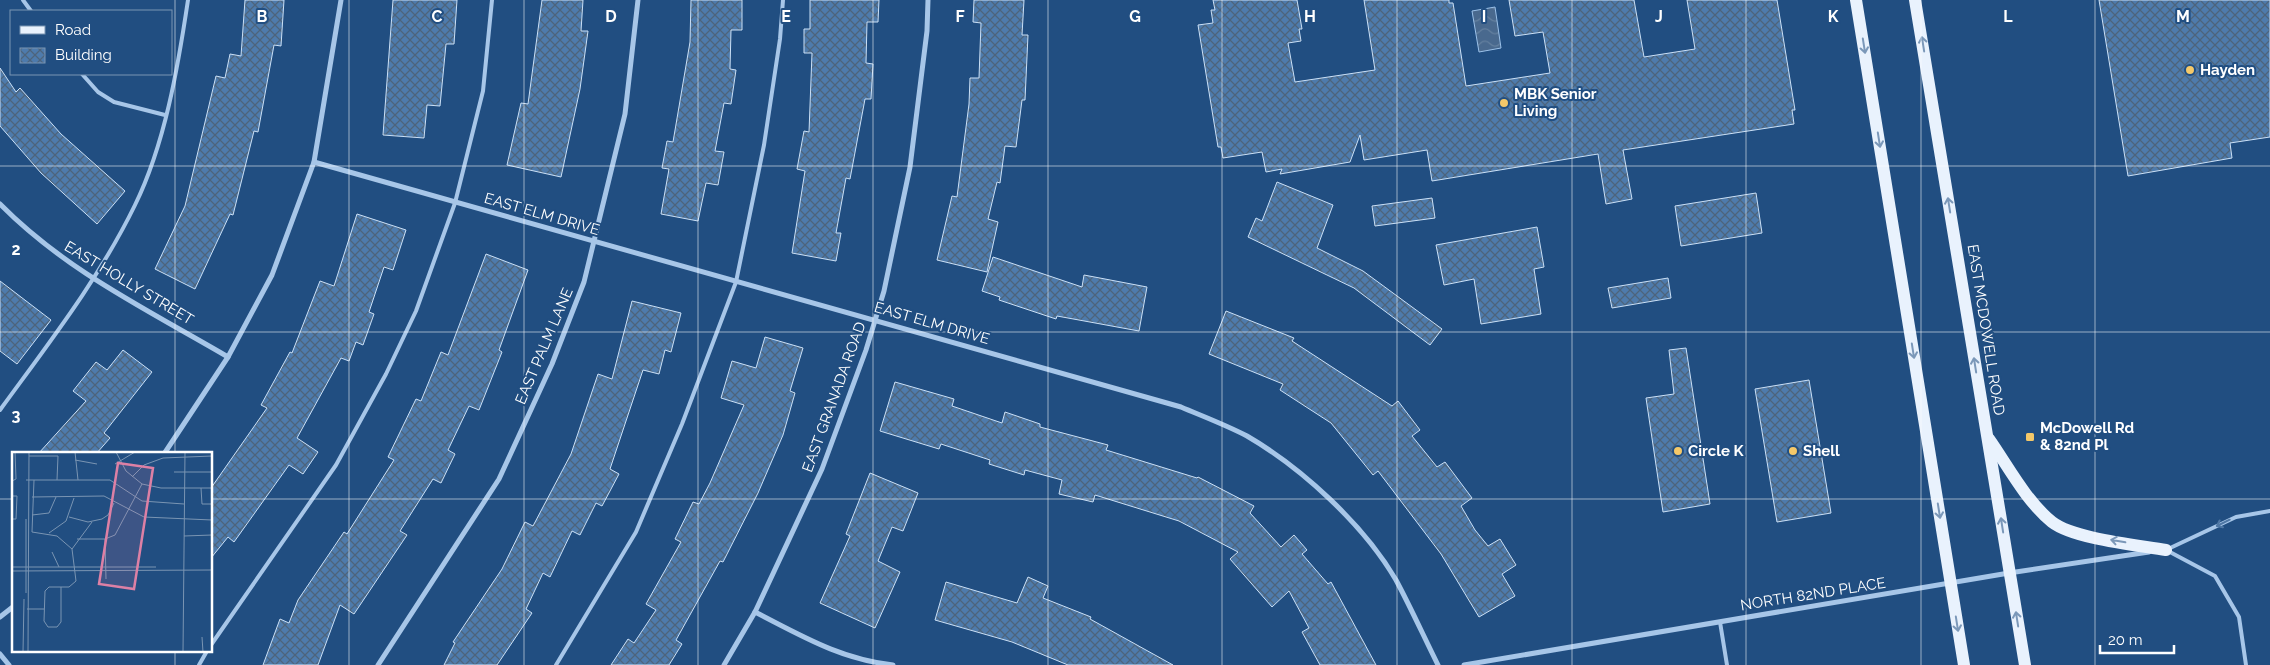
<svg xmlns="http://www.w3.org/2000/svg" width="2270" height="665" viewBox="0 0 2270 665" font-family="Raleway,sans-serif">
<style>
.water{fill:url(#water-waves);stroke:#9bc1e9}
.building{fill:url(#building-cross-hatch);stroke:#cbe0f6}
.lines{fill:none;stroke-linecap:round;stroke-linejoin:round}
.service{stroke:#a7c6e8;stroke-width:4}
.minor{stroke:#a7c6e8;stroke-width:5}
.primary{stroke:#e9f2fd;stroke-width:12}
.oneway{stroke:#7b98b9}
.oneway2{stroke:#5078a5}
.grid{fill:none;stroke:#fff;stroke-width:1;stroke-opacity:0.55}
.poi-dot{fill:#f4c869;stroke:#214e81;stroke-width:2}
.labels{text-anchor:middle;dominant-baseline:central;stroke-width:4;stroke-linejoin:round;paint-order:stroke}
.poi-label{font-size:15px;font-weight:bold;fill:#fff;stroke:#214e81;text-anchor:start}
.street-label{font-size:15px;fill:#fff;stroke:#214e81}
.inset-road{fill:none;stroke:#7a95b3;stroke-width:1}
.view{fill:#dd80a5;fill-opacity:0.15;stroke:#dd80a5;stroke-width:2.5}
.inset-edge{fill:none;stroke:#fff;stroke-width:2.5}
.grid-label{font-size:16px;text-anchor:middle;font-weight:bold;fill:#fff;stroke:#214e81;stroke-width:4;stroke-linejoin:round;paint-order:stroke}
</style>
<defs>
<pattern id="water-waves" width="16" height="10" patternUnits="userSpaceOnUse" patternTransform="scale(1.25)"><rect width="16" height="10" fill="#49698e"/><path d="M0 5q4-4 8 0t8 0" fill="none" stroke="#64809f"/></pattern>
<pattern id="building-cross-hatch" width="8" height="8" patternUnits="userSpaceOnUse" patternTransform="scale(1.25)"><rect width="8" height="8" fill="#4e7bac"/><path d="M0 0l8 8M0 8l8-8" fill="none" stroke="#4d647c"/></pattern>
</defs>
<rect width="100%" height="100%" fill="#214e81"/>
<path class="water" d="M1495,7L1501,48L1479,52L1472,11Z"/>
<g class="building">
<path d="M245,0H284L281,46L274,45L258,132L254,131L233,215L230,214L195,289L155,269L185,206L216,76L225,78L230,54L241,56Z"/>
<path d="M393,0H457L454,44H446L440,106L427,105L424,138L383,135Z"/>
<path d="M542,0H583L581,31H588L580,89L561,177L507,165L521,103L528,104Z"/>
<path d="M691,0H742V30H731L730,69L736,70L731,104L724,103L715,151L724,152L718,185L706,183L698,221L661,214L669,169L662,168L667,141L673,142L690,42Z"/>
<path d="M810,0H879L878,22H867L866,63L873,64L871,99H865L850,179L846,178L836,233H841L836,261L792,253L805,171L797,169L804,131L809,132L812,53H804V29H810Z"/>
<path d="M974,0H1024L1022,35H1028L1025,100H1022L1016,147L1005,146L1000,183L997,182L988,219L998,222L987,272L937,260L952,196L957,197L969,104L970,78H979L981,23L973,22Z"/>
<path d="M1213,0H1297L1302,29H1299L1301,41L1288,43L1295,82L1375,70L1364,0H1449V3H1453L1466,86L1550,73L1543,32L1515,36L1509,0H1634L1644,57L1695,49L1687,0H1777L1795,110H1792L1794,124L1623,150L1632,199L1606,204L1598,154L1432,181L1427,150L1364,160L1360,135L1350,162L1280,174L1282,169L1266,172L1262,152L1223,158L1221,147H1218L1198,25L1213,23L1211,10H1215Z"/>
<path d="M2099,0H2270V137L2230,143L2232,158L2128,176Z"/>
<path d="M0,68L16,92L20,88L61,134L125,191L97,224L41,173L0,126Z"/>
<path d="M1277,182L1333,205L1317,248L1363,271L1442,329L1430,345L1354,288L1248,237L1256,218L1262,221Z"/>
<path d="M1756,193L1762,233L1681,246L1675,206Z"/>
<path d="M1432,198L1435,218L1375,226L1372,206Z"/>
<path d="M357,214L406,230L393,270L384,267L369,312L374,314L363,345L356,342L349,361L341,358L297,438L318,452L303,474L289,465L234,542L228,537L211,558V488L267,408L261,405L290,352L292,353L320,281L334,286Z"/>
<path d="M1537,227L1544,267L1534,269L1541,314L1481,324L1474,279L1444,285L1436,245Z"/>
<path d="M486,254L528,270L499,350L502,352L479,410L469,406L448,450L455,454L441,483L433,479L400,531L407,535L354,614L340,605L318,665H263L280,619L289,623L298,600L344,532L347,534L394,460L388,457L416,399L421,401L441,352L448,355Z"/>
<path d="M993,257L1082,287L1084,275L1147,287L1139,331L1057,316L1056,319L999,300L1000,297L982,291Z"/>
<path d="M1668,278L1671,298L1612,308L1608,288Z"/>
<path d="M0,281L51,320L17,364L0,351Z"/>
<path d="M632,301L681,313L671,352L665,350L659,374L643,370L610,469L619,474L602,506L596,503L580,535L572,531L550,577L543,573L526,609L532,613L497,665H444L455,643L453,642L502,569L525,522L533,526L571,454L598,374L612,379Z"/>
<path d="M1226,311L1294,338L1292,341L1392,406L1398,401L1420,430L1412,436L1437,467L1445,462L1472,498L1461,506L1475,530L1488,546L1500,539L1516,565L1502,574L1515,596L1479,617L1441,554L1378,471L1373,475L1331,423L1280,390L1283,384L1209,354Z"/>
<path d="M765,337L803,348L790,391L795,393L783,435L758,493L723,562L720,561L676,640L682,644L669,665H611L628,639L634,643L656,610L646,604L681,542L675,539L693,502L699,504L710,483L744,405L721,398L732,361L756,368Z"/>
<path d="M1686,348L1710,504L1663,512L1646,398L1674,394L1669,350Z"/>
<path d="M123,350L152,372L104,433L110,438L96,454H38L86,401L73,391L96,362L107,370Z"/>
<path d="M1809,380L1831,513L1777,522L1755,389Z"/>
<path d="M895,382L954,399L952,406L1002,423L1005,412L1040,424V427L1108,445L1106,450L1197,478L1198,477L1254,506L1250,513L1281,547L1294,535L1307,550L1302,554L1328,584L1331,582L1376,665H1320L1302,632L1309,628L1289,591L1272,607L1230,559L1238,552L1179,521L1095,495L1093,502L1059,494L1062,480L1025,470L1024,475L989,464L990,460L941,444L939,449L880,431Z"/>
<path d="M870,473L918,493L903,531L892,527L878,561L900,572L875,628L820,603L850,536L846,534Z"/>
<path d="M1028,577L1048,586L1043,598L1091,617L1090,619L1173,665H1068L1012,642L935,620L946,582L1017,603Z"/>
</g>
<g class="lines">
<g class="service">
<path d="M23,0L31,11"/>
<path d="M82,74L98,92L114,102L165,115"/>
<path d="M0,410C48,344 99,279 135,205C165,144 178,67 188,0"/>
<path d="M2168,549L2236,517L2270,511"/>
<path d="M2168,551L2215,576L2239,617L2246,665"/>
<path d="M1720,622L1727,665"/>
<path d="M211,645L336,465L386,374L416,311L455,203L483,91L492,0"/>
<path d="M199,665L207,651"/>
<path d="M556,665L636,532L682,424L736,282L764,145L780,39L783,0"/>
</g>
<g class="minor">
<path d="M314,162L1181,407C1202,416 1226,425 1247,436C1302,468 1364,525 1396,580C1411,608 1424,637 1438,665"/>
<path d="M0,204C66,271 148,310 228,357"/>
<path d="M164,454L228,357L272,275L314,162L341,0"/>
<path d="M755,612C802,636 840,659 893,665"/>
<path d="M0,617L14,606"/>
<path d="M0,654L9,665"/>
<path d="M378,665L499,479L552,364L584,282L625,114L638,0"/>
<path d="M724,665L755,612L822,469L866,350L884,291L910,167L927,31L928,0"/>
<path d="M1464,665L2009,573L2149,552"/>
</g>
<g class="primary">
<path d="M1856,0L1964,665"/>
<path d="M1915,0L2025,665"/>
<path d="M1989,439C2008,466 2026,501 2052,522C2074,539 2137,545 2166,550"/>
</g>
</g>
<defs><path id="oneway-shaft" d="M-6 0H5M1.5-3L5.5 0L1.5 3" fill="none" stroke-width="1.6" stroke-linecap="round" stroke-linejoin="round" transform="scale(1.25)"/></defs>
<g class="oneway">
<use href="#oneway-shaft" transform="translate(1923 44) rotate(-99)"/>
<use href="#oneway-shaft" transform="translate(1864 46) rotate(81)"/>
<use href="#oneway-shaft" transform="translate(1879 140) rotate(81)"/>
<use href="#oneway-shaft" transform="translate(1949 205) rotate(-99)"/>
<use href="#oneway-shaft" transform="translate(1913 351) rotate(81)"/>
<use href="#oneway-shaft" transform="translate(1975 365) rotate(-99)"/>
<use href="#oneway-shaft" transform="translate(1939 511) rotate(81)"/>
<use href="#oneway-shaft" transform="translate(2002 525) rotate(-99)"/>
<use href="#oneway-shaft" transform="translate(2118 541) rotate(-170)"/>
<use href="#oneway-shaft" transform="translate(2017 619) rotate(-99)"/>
<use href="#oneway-shaft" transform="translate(1957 624) rotate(81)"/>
</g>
<use class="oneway2" href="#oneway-shaft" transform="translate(2223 523) rotate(154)"/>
<path class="grid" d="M175,0V454M349,0V665M524,0V665M698,0V665M873,0V665M1048,0V665M1222,0V665M1397,0V665M1572,0V665M1746,0V665M1921,0V665M2095,0V665M0,166H2270M0,332H2270M0,499H14M211,499H2270M175,651V665"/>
<g class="poi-dot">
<circle cx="2190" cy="70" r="5"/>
<circle cx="1504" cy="103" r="5"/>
<rect x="2025" y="432" width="10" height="10" rx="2.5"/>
<circle cx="1678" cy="451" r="5"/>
<circle cx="1793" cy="451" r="5"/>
</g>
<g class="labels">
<g class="poi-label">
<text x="2200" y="70">Hayden</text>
<text x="1514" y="94">MBK Senior<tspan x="1514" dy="17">Living</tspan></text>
<text x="2040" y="428">McDowell Rd<tspan x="2040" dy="17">&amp; 82nd Pl</tspan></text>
<text x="1688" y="451">Circle K</text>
<text x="1803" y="451">Shell</text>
</g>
<g class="street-label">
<text transform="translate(542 214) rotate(16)">EAST ELM DRIVE</text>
<text transform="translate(129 283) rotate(31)">EAST HOLLY STREET</text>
<text transform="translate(932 323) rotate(16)">EAST ELM DRIVE</text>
<text transform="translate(1986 330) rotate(81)">EAST MCDOWELL ROAD</text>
<text transform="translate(544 346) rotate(-67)">EAST PALM LANE</text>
<text transform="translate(834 397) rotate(-70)">EAST GRANADA ROAD</text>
<text transform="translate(1813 594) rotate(-9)">NORTH 82ND PLACE</text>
</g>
</g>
<g transform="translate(12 452)">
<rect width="200" height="200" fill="#214e81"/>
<path class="inset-road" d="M63,0L66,28M104,0L114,19L130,32L149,36H200M17,4H46L45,28M63,8L85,12M103,12L123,0M162,20H200M120,25L132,13L151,6L200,4M14,28H98L130,49L172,52M22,28L20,80L45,84L60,97M0,29L4,27L3,0M189,36L190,52H200M0,44H5L4,67H0M20,45L92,44L132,65L200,68M20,63L37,61L44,45M57,65L76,70L90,67L96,63L102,51M37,81L54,69L62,46M172,84L200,83M65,87H93L103,83L130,32M93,87L94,127M40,100L47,115M0,115H144M0,119L200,118M49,135V170L45,175H36L32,169L33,139L37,135H57L64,129L60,97L80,70M14,141V67M15,157H32M190,185L191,200M11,200L12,147M16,200L17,0M171,200L173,0"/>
<path class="view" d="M106,11L141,16L122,137L87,132Z"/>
<rect width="200" height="200" class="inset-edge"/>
</g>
<g class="grid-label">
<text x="262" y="22">B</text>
<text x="437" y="22">C</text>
<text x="611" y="22">D</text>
<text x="786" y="22">E</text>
<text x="960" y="22">F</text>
<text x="1135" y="22">G</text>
<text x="1310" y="22">H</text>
<text x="1484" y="22">I</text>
<text x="1659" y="22">J</text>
<text x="1833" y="22">K</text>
<text x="2008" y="22">L</text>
<text x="2183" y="22">M</text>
<text x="16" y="255">2</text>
<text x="16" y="421">3</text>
</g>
<rect x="10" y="10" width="162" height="65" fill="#214e81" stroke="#7a95b3"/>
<rect x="20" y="26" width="25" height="8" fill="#e9f2fd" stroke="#7a95b3"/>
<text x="55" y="35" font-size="15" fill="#ffffff">Road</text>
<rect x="20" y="48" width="25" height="15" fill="url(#building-cross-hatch)" stroke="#7a95b3"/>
<text x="55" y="60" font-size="15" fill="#ffffff">Building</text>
<path d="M2100 645v8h74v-8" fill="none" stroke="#ffffff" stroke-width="2.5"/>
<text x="2108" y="645" font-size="15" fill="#ffffff" stroke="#214e81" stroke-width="4" paint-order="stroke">20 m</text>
</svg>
